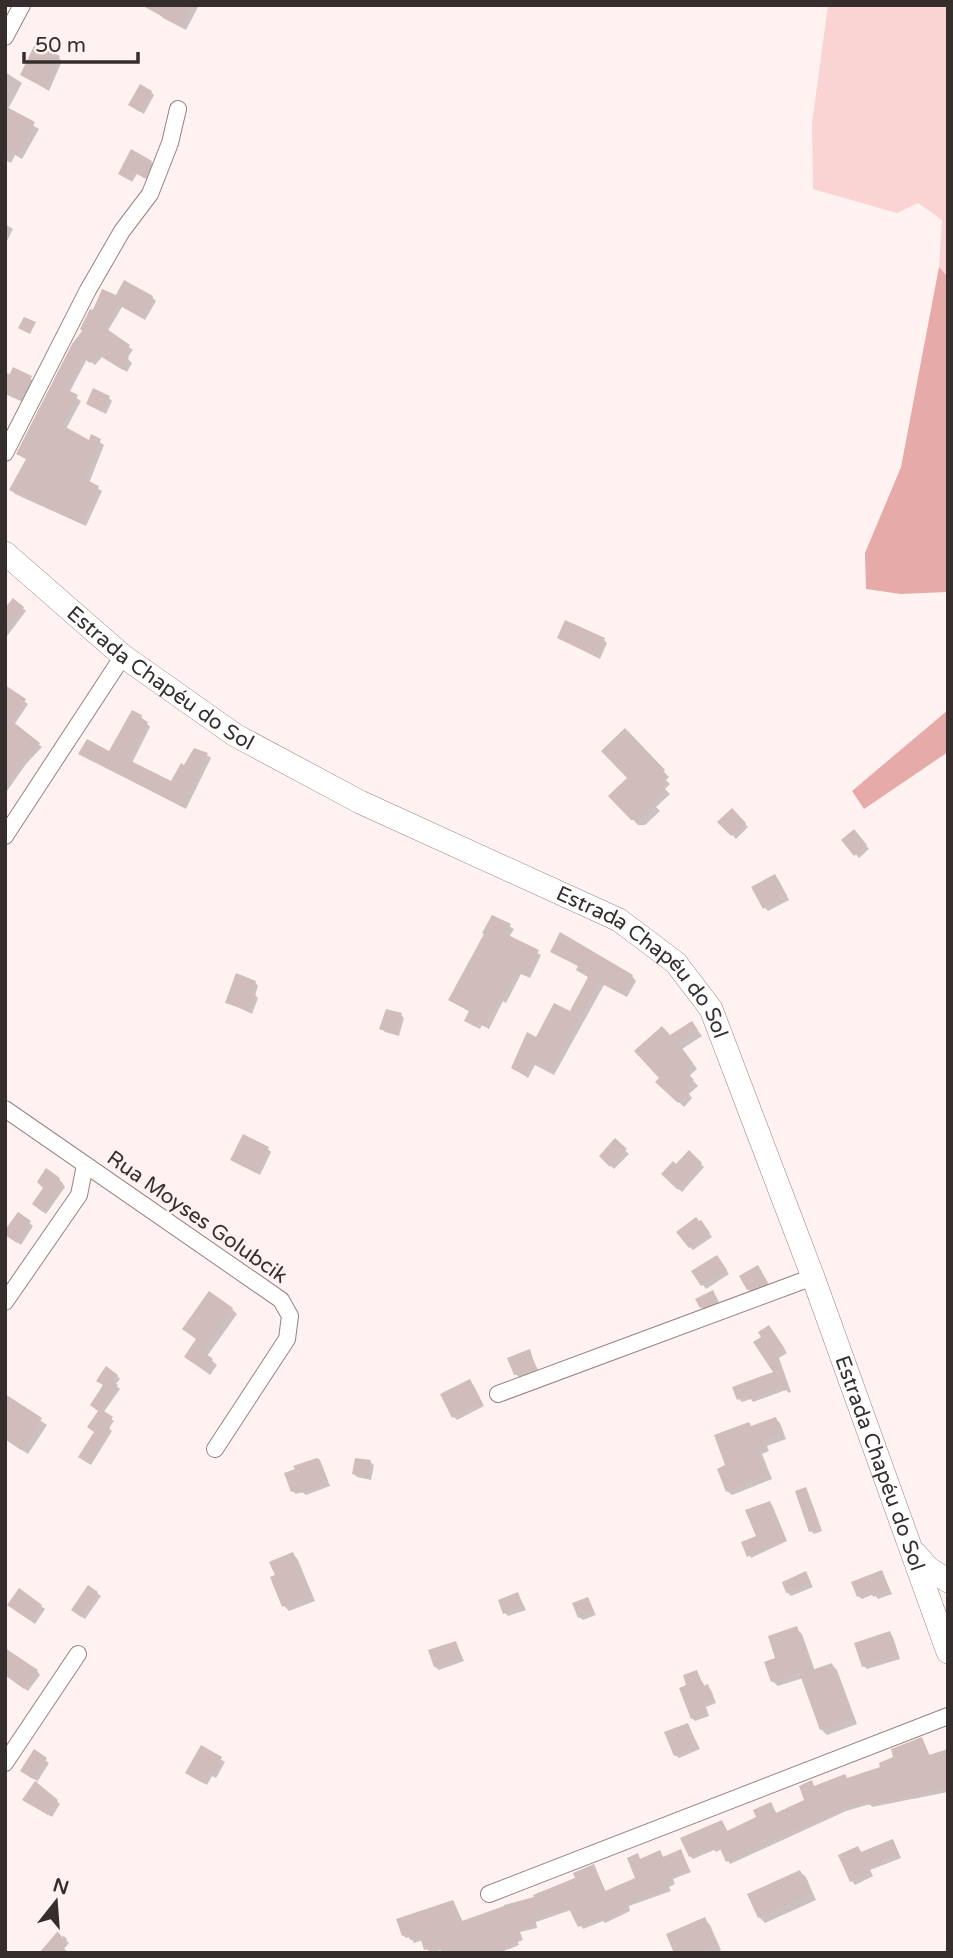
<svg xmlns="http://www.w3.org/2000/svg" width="953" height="1958" viewBox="0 0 953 1958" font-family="'Varela Round',sans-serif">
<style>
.green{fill:#fad4d2}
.forest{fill:#e6aba8}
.shadow{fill:#0003}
.building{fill:#cfbcbb}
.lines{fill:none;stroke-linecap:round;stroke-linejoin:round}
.street-casing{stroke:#958381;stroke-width:18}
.secondary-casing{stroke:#958381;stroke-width:24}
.street{stroke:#fff;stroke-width:16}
.secondary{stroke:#fff;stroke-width:23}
.labels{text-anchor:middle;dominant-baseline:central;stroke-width:5;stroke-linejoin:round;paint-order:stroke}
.street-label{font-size:21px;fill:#362e2d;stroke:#fff2f1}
</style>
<rect width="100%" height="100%" fill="#fff2f1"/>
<path class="green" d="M828,5H948V277L939,267L942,220L918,203L897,213L813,189L812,123Z"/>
<g class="forest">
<path d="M939,267L948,277V592L901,594L866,589L865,553L901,467Z"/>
<path d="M948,710V752L864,809L852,791Z"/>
</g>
<g class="shadow">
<path d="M162,5H199L186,30L163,18L158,13Z"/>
<path d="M59,58L62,61L49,91L22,75Z"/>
<path d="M5,72L22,83L8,109L39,129L22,159L15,155L11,163L5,160Z"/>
<path d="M151,92L154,95L144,114L130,105Z"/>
<path d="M151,162L154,166L148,180L137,174L132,182L120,173Z"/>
<path d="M5,224L13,229L5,245Z"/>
<path d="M103,291L117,298L152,297L156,301L145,320L122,307L107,332L133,350L127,358L132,363L127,372L102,357L95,365L87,359L69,393L81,401L66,429L89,443L92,437L104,445L89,483L102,491L86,526L15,494L12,490L28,460L19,453L84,331L82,329Z"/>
<path d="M14,370L36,382L25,403L5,394V372L11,375Z"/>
<path d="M109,398L112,401L106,414L88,404Z"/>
<path d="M23,608L26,611L7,636L5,634V611Z"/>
<path d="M559,638L604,640L607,643L600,659Z"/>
<path d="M7,688L28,704L14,725L42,747L26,764L7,791L5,790Z"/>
<path d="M141,717L150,727L132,763L172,784L185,767L207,755L211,758L186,809L80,754L110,753Z"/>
<path d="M625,731L669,777L666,780L670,784L665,789L670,794L656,807L660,811L645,825H638L611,796L629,778Z"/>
<path d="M732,810L748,827L736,839L720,822Z"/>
<path d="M854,832L869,849L859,858L844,840Z"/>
<path d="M778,879L789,900L768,911L765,908Z"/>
<path d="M493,917L514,929L509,937L541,955L530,978L521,974L506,1003L503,1001L489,1029L482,1025L480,1029L470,1024V1012L450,1000Z"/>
<path d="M552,951L632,976L636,981L627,997L604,985L554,1075L535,1065L528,1078L513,1068L537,1039L571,1013L590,978L578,970L580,967Z"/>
<path d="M255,982L258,986L255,995L258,998L252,1014L227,1002Z"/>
<path d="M401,1015L404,1018L399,1036L385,1032L381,1028Z"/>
<path d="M692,1023L702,1036L682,1049L697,1069L689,1076L698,1086L689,1094L692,1098L684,1107L658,1082L662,1078L670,1037Z"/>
<path d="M615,1141L629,1154L614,1169L601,1156Z"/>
<path d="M268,1149L271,1152L260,1175L232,1159Z"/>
<path d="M689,1153L704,1167L682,1192L663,1174L676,1167Z"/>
<path d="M59,1179L65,1187L46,1214L37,1207Z"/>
<path d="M18,1214L33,1226L21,1245L9,1236Z"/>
<path d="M704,1225L712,1237L693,1250L690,1247Z"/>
<path d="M720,1260L729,1274L706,1289L694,1272Z"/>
<path d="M758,1267L770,1286L752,1293L748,1289Z"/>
<path d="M716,1296L720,1305L705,1310L701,1307Z"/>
<path d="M232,1309L237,1314L207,1356L217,1365L210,1375L186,1357Z"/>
<path d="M772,1331L787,1353L779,1358L791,1392L789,1393L786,1390L753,1402L751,1399L742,1402L739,1399L775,1373Z"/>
<path d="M529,1351L539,1372L519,1377L515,1374Z"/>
<path d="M117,1376L120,1379L115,1385L120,1389L103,1413L114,1421L109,1428L112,1431L91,1465L83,1460L96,1433L100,1411L94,1407Z"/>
<path d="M473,1384L484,1406L457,1420L454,1417Z"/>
<path d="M5,1396L47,1425L28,1454L5,1439Z"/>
<path d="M775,1419L780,1423L786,1439L767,1446L769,1451L762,1454L772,1479L732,1495L727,1491L728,1466Z"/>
<path d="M318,1461L322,1465L330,1486L306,1495L302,1492L296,1494L292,1491Z"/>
<path d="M370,1462L374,1465L371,1480L357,1477L354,1474Z"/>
<path d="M806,1489L822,1531L814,1534L811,1531Z"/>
<path d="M772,1505L787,1541L751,1558L743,1543L758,1537Z"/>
<path d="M293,1554L298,1560L315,1601L289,1611L284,1606L277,1576Z"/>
<path d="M881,1572L892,1594L878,1599L874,1594L862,1599L858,1596Z"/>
<path d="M805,1573L813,1587L791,1596L787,1592Z"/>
<path d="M19,1590L45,1609L35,1624L12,1608Z"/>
<path d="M97,1593L101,1596L85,1619L76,1613Z"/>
<path d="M518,1594L526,1610L508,1616L505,1613Z"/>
<path d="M587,1599L596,1615L583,1620L579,1617Z"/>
<path d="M796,1628L802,1634L815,1671L832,1665L837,1670L857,1724L827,1735L821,1729L803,1678L778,1686L772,1681L778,1659Z"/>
<path d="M890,1633L893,1637L900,1659L867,1669L864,1666Z"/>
<path d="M456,1643L464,1661L439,1670L435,1667Z"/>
<path d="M37,1671L40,1675L28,1691L5,1675Z"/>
<path d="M697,1672L705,1687L707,1686L711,1690L716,1703L706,1707L709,1716L695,1721L692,1718Z"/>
<path d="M688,1725L700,1749L679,1758L675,1755Z"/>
<path d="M922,1739L930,1756L948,1750V1792L872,1807L870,1804L846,1811L730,1864L722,1849L716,1852L714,1850L693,1859L690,1856L722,1822L728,1832L758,1818L770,1804L777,1814L807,1801L811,1782L815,1787L845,1776L848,1779L882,1768Z"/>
<path d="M201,1747L225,1762L216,1778L212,1776L207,1785L190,1776Z"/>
<path d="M35,1752L49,1763L36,1784L60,1804L52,1817L24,1800L37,1781L26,1774Z"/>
<path d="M893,1841L901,1858L870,1870L873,1876L855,1885L852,1881L858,1848L862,1853Z"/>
<path d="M680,1851L691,1872L673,1879L675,1884L669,1887L671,1891L629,1906L630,1911L605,1923L603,1921L583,1929L571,1910L536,1922L537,1928L520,1932L523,1940L518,1942L519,1945L504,1951V1953L443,1950L429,1952L423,1940L414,1943L410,1937L406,1938L403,1935L453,1901L463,1922L536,1898L578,1879L594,1866L606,1892L637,1879V1855L641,1860L660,1852L664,1858Z"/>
<path d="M800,1872L806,1877L816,1900L765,1923L759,1917Z"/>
<path d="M704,1919L710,1925L721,1950L716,1953H676Z"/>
<path d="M59,1933L69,1943L63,1950L43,1953Z"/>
</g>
<g class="building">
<path d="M141,5H191L180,26Z"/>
<path d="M35,44L60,56L45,88L20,75Z"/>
<path d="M140,84L152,91L140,112L128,105Z"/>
<path d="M5,106L35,122L17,155L5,149Z"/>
<path d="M131,149L152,161L145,178L133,172L129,180L118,174Z"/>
<path d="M124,280L153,296L141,317L118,304L104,327L130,345L124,354L129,357L123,370L97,354L90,363L82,357L66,389L78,395L62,425L89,440L91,434L101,439L85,479L99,486L82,524L9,490L26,459L16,454L72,344L82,331L80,329L90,309L93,310L102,289L116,295Z"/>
<path d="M24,317L36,322L30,334L18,328Z"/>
<path d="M13,367L32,376L20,400L5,393V384Z"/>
<path d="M93,388L110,396L102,412L86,404Z"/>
<path d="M13,598L24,607L5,631V608Z"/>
<path d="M565,620L605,638L597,657L557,638Z"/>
<path d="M5,685L26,699L12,721L40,743L23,761L5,787Z"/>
<path d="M132,710L142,715L141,718L148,722L129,760L171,781L181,763L184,765L194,748L208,753L183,807L78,754L87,739L109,751Z"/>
<path d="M625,728L665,770L662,774L666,777L661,782L665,787L652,800L655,804L639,820H631L608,796L627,778L601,751Z"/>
<path d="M732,808L746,823L731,836L717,822Z"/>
<path d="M854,829L867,845L854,856L841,840Z"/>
<path d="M775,874L787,896L763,909L751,887Z"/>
<path d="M492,915L511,924L506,934L539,950L526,976L518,972L502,1000L499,999L485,1027L478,1023L476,1027L464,1021L469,1011L448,1000L484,934L482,933Z"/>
<path d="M560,932L633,975L623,994L599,982L550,1072L530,1062L524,1075L511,1068L527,1032L536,1037L554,1003L570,1011L588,977L576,970L578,966L550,952Z"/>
<path d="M236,973L256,981L252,992L256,993L249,1011L225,1003Z"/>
<path d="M386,1009L402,1013L396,1034L379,1029Z"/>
<path d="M692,1021L698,1030L678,1043L693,1063L685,1070L694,1080L685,1088L689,1092L678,1103L655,1082L659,1078L634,1051L662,1026L670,1035Z"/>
<path d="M243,1134L269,1147L256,1173L230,1160Z"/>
<path d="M615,1138L627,1149L610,1167L599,1156Z"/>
<path d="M689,1150L702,1163L678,1190L661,1174L673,1161L676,1164Z"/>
<path d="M46,1168L60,1178L59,1180L63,1183L43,1212L32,1204L43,1188L37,1182Z"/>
<path d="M18,1212L31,1221L17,1243L5,1235V1230Z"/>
<path d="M696,1217L699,1221L701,1220L710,1233L689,1248L676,1232Z"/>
<path d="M717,1255L727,1270L701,1286L691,1271Z"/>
<path d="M758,1265L768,1283L747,1290L739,1276Z"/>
<path d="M713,1290L718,1301L700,1308L695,1299Z"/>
<path d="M209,1291L233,1308L202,1351L213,1359L205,1371L184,1357L196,1339L182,1329Z"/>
<path d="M769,1325L785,1349L776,1354L789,1388L784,1391L782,1387L749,1399L746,1396L737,1400L732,1387L773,1372L753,1342L761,1337L758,1332Z"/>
<path d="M530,1349L536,1369L514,1375L507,1358Z"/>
<path d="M106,1366L118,1375L113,1382L118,1385L101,1409L113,1417L107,1425L110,1427L88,1463L78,1457L94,1432L87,1427L98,1411L90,1405L103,1385L96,1381Z"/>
<path d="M470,1379L482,1403L452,1418L440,1394Z"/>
<path d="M5,1394L42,1418L21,1450L5,1439Z"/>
<path d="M776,1417L782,1434L764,1441L766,1446L758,1449L768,1475L726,1492L717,1469L725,1465L714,1435L749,1422L751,1426Z"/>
<path d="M317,1458L320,1460L328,1483L301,1493L299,1489L291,1492L284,1473L295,1469L293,1466Z"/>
<path d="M355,1458L371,1460L368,1477L352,1474Z"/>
<path d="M806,1487L821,1528L809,1532L795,1491Z"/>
<path d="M770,1501L786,1539L747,1557L741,1542L756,1536L745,1510Z"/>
<path d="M293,1552L310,1595L282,1607L270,1577L275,1575L269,1562Z"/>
<path d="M882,1570L890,1590L873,1597L871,1591L857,1597L851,1582Z"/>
<path d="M806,1571L811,1583L786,1593L782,1582Z"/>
<path d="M88,1585L98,1592L81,1617L71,1610Z"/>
<path d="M19,1588L42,1605L31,1621L7,1605Z"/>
<path d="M518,1592L523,1606L503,1614L498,1600Z"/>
<path d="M588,1597L594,1611L578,1618L572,1603Z"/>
<path d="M797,1626L812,1670L832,1663L853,1718L820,1730L799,1672L771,1682L764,1662L775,1658L768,1636Z"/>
<path d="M890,1631L898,1655L862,1667L854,1643Z"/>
<path d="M456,1641L462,1658L434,1667L428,1650Z"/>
<path d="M5,1648L38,1670L24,1689L5,1675Z"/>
<path d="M697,1670L703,1686L708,1684L714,1700L704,1703L707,1712L691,1719L679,1688L686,1685L683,1675Z"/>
<path d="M688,1723L697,1746L674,1756L664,1732Z"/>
<path d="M922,1737L929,1755L948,1749V1788L868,1805L867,1802L843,1809L726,1862L719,1846L711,1850L710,1848L689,1857L680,1838L722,1820L727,1831L756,1817L753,1810L771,1802L776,1813L804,1800L799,1786L812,1780L814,1786L845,1774L847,1778L880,1767L879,1763L893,1757L891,1749Z"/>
<path d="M201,1745L222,1757L212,1776L208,1774L203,1783L185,1773Z"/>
<path d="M34,1749L47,1758L33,1779L20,1771Z"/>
<path d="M35,1781L58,1800L48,1815L22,1800Z"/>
<path d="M893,1839L899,1854L868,1866L871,1872L850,1882L838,1855L858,1846L861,1852Z"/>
<path d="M681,1849L689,1869L671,1876L673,1881L667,1883L669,1888L627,1903V1908L600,1921L599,1919L578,1927L568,1907L534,1919L535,1925L518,1929L521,1937L516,1939L517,1942L502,1948L503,1953H442L440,1947L424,1950L420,1937L410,1940L408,1934L402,1936L396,1919L453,1900L462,1921L504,1906V1905L534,1897L533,1895L575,1878L573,1873L594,1864L605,1891L635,1878L627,1858L638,1853L640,1859L660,1850L663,1857Z"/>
<path d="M800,1870L811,1894L758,1918L747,1894Z"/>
<path d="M705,1917L717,1944L698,1953H674L666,1934Z"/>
<path d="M58,1931L67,1939L61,1946L69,1953H39Z"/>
</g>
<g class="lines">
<defs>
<g id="street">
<path d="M5,37L22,5"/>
<path d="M5,453L88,290L122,231L150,194L170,143L178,109"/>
<path d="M5,836L123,656"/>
<path d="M5,1109L281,1300L290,1316L287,1339L215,1449"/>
<path d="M5,1302L79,1195L85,1165"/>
<path d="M498,1394L813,1277"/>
<path d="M5,1763L78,1654"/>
<path d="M489,1894L948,1716"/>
</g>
<g id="secondary">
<path id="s1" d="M5,553L123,656L235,735L360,802L619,920L676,963L711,1009L813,1277L948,1652"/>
<path d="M916,1554L928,1568L948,1581"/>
</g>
</defs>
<use href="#street" class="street-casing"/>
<use href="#secondary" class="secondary-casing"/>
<use href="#street" class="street"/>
<use href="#secondary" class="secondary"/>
</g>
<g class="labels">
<g class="street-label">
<text stroke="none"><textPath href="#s1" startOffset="200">Estrada Chapéu do Sol</textPath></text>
<text stroke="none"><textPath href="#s1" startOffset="766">Estrada Chapéu do Sol</textPath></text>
<text transform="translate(197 1217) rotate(35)">Rua Moyses Golubcik</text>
<text stroke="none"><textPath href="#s1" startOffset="1334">Estrada Chapéu do Sol</textPath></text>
</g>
</g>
<rect width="953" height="1958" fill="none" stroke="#362e2d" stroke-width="14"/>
<g transform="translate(56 1902) rotate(17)" stroke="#fff2f1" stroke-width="5" paint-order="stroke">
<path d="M0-5L12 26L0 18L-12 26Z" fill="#362e2d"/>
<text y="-10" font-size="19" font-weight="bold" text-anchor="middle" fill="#362e2d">N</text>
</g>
<path d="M24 52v10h114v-10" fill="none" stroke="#362e2d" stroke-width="3.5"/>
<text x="35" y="52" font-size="21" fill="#362e2d" stroke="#fff2f1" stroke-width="5" paint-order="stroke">50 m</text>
</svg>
